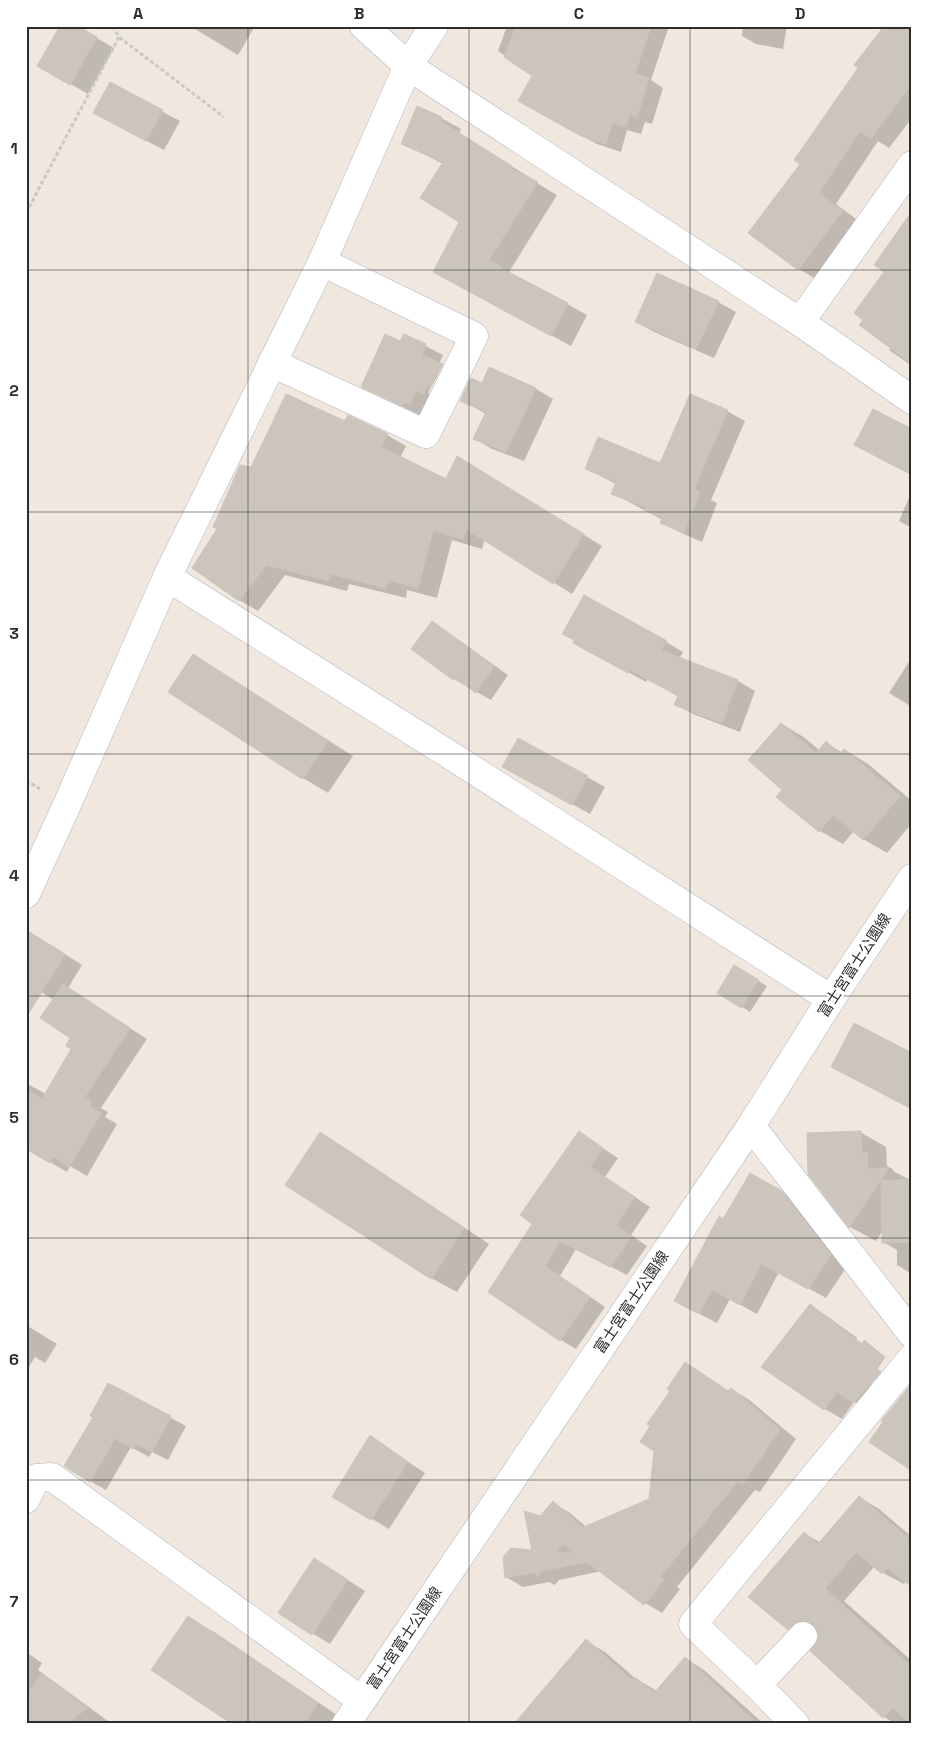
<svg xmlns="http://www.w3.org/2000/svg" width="938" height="1750" viewBox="0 0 938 1750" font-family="'Space Grotesk','Noto Sans JP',sans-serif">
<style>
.shadow{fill:#0003}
.building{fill:#cbc5be;stroke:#ccc5b8;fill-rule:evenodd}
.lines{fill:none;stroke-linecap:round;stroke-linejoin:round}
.street-casing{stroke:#b3b5c2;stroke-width:29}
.secondary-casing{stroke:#b3b5c2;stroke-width:29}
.path{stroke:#c8c8c8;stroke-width:3;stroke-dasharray:4 2.5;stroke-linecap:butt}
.street{stroke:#fff;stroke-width:28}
.secondary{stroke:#fff;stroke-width:28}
.grid{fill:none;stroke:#2d2d2d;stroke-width:1;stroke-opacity:0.55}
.labels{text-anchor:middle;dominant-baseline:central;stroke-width:4.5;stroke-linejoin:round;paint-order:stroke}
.street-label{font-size:15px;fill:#2d2d2d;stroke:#fff}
.neatline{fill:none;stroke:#2d2d2d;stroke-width:2}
.grid-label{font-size:16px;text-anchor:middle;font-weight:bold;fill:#2d2d2d}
</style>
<rect width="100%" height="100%" fill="#f0e8df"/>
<g class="shadow">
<path d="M76,26L114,48L88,94L39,66Z"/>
<path d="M190,26H255L238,55Z"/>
<path d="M507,26H669L651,80L663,88L652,124L645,122L641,134L627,130L621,152L597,144L520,101L534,76L498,51Z"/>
<path d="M743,26H787L783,49L756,44L742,36Z"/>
<path d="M912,26V118L889,148L878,141L836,204L860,222L816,279L799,269L749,233L801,164L859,68Z"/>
<path d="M110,84L180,121L164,150L112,123Z"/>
<path d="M441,118L461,129L459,134L531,178L530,179L557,195L509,272L587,315L571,346L454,283L460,222L443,164L402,143Z"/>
<path d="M912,232V366L889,350L891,348L886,272Z"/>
<path d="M718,302L736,312L714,358L654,332L636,322Z"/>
<path d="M404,335L443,355L439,364L441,365L428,393L430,394L443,366L459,376L420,415L380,396L362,386L401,343Z"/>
<path d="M489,368L536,389L553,399L524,461L492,449L475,439L486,414L461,400L482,384Z"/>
<path d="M727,411L745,421L711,500L717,503L702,542L679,532L662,522L663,520L612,493L616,484L587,469L661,465Z"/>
<path d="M346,423L387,435L406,446L400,458L447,481L476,468L602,546L572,594L485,539L482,549L452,540L437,598L407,590L406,598L349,584L347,591L285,575L258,611L239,600L219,529L251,469Z"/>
<path d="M912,491V528L899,521Z"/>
<path d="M432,622L446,631L508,675L491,700L454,679Z"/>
<path d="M576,640L666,642L683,652L679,659L738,681L755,691L740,732L693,714L676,704L679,696L648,679L646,682L592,652Z"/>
<path d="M194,655L353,756L328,793L303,778L170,692Z"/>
<path d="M912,657V707L889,693Z"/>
<path d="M782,724L805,738L819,750L826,743L843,753L845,750L868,764L912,801V823L887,853L863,839L854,831L843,844L820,831L783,790Z"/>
<path d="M521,776L587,777L605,787L590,814Z"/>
<path d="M52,946L82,965L68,988L147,1039L101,1108L108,1112L105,1117L117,1124L87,1176L70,1166L67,1172L26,1148V1083L46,1094L73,1049L72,1038L54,1000L26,983Z"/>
<path d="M735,967L767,986L750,1012L718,992Z"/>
<path d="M912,1055V1109L832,1067Z"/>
<path d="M860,1132L886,1147L887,1166L893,1169V1171L912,1181V1274L897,1265V1250L883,1242V1230L876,1241L850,1227L809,1174Z"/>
<path d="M579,1133L618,1158L605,1177L650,1207L631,1235L647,1246L627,1275L576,1249L560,1276L605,1307L576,1349L561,1340L534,1224Z"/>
<path d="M320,1134L345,1148L489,1244L457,1292L431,1278Z"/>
<path d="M751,1175L799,1202L848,1265L826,1298L779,1272L757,1314L730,1299L717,1323L692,1310L723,1220Z"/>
<path d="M810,1306L827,1316L857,1338L842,1364L887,1395L873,1412L854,1402L842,1419L825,1409L763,1367Z"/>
<path d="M26,1325L57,1344L45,1363L35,1357L26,1372Z"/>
<path d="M685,1363L730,1392L731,1389L748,1399L796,1439L760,1492L755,1490L677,1587L680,1589L662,1613L645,1603L602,1571L559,1580L555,1585L549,1582L523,1587L506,1577L533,1551L541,1518L553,1503L570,1513L586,1527L650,1500L672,1391Z"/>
<path d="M108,1384L186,1426L168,1460L152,1452L149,1457L131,1447L106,1490L90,1481L95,1417Z"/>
<path d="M371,1437L425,1473L389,1529L334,1496Z"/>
<path d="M859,1497L879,1509L912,1537V1585L906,1581L904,1584L883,1573L875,1566L844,1601L912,1661V1720L909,1724H896L884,1717L812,1651L820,1639L819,1633L809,1640L788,1629L804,1533L821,1543Z"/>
<path d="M332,1570L365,1591L330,1644L279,1613Z"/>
<path d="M188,1618L214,1632L343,1719L339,1724H234Z"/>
<path d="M586,1641L605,1652L635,1678L657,1691L685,1658L704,1670L764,1724H516Z"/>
<path d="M26,1652L42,1663L38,1670L108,1721L104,1724H26Z"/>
</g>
<g class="building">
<path d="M60,26H78L97,37L70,85L37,66Z"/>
<path d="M516,26H651L635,74L649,78L637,117L630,114L626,127L612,123L606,144L581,136L518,101L532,76L504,57Z"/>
<path d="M884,26H912V84L871,139L860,131L819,193L843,211L798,270L748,233L800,164L794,160L858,68L854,65Z"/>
<path d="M110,82L163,110L146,141L93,113Z"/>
<path d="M417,106L442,117L440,121L512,166L510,168L538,182L489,260L502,267L501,268L568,303L551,336L433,272L459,222L420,198L443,162L401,144Z"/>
<path d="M912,211V364L859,325L863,320L854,313L884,272L874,265Z"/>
<path d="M657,273L719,301L696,349L635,322Z"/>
<path d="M385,334L400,341L404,334L426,344L422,355L443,364L431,387L427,386L424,394L416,390L410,404L404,402L402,406L361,387Z"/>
<path d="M489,367L536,388L506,452L473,439L486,412L460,401L471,378L482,383Z"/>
<path d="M286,394L345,421L348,415L388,434L381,447L446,479L457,456L584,534L553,584L466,529L463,539L433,530L418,588L388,580L386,588L330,574L328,581L266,565L239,601L192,568L217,529L213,527L240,465L251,467Z"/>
<path d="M690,394L728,410L694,489L700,492L684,533L660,523L662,517L644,510L645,507L611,494L616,482L585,469L598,437L660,463Z"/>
<path d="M873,409L912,429V475L854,445Z"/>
<path d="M584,595L667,641L661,650L738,680L722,723L674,705L678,696L630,670L628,673L573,643L574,640L562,634Z"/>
<path d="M432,621L494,666L476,693L455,678L453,680L411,649Z"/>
<path d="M193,654L328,741L302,779L168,692Z"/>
<path d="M781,723L816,753L826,741L840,754L844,749L900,796L863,840L833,815L819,832L776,797L782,790L748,760Z"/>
<path d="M518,738L588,776L572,805L502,767Z"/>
<path d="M26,930L65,954L26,1018Z"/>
<path d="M734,965L759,980L741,1008L717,993Z"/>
<path d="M63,984L130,1028L85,1097L92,1101L89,1106L101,1113L69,1167L53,1157L50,1163L26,1149V1090L42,1099L71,1049L66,1046L70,1038L40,1018Z"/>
<path d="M854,1023L912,1053V1109L831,1067Z"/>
<path d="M579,1131L603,1148L590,1167L635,1197L616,1225L632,1236L610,1267L560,1241L545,1266L590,1297L560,1341L488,1292L532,1224L520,1215Z"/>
<path d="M861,1131L862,1153H867L868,1169L889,1168L849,1228L808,1174L807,1133Z"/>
<path d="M320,1132L464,1228L431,1279L285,1185Z"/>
<path d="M750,1173L782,1191L831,1255L808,1289L761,1264L740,1305L712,1290L699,1314L674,1301L719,1216L723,1219Z"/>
<path d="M911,1179L912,1242L882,1243L881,1181Z"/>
<path d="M810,1304L862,1344L864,1340L885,1357L877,1369L881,1372L854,1403L837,1392L824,1410L761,1367Z"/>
<path d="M685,1362L728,1391L731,1388L780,1429L743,1484L738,1481L661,1576L664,1579L644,1605L587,1562L542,1571L537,1577L536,1572L505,1578L503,1557L511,1548L532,1550L524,1511L540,1516L553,1501L583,1528L586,1526L649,1499L654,1451L640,1442L650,1426L647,1424L670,1391L667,1389ZM563,1544L575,1553L556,1552Z"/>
<path d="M108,1383L171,1416L152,1452L136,1444L133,1449L115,1439L90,1482L64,1466L93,1417L90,1416Z"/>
<path d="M912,1383V1471L869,1442L883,1422L881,1421Z"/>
<path d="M370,1435L408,1462L371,1520L332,1497Z"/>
<path d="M859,1496L912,1541V1587L887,1568L882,1574L856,1552L825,1589L912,1667V1724H910L893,1708L883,1718L810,1651L818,1639V1631L813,1624L806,1621H799L788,1630L748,1597L804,1532L818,1544Z"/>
<path d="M314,1558L348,1580L312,1635L278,1613Z"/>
<path d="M188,1616L318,1703L304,1724H232L151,1670Z"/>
<path d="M586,1639L632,1680L635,1677L654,1693L685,1657L758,1724H514Z"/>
<path d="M42,1674L88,1708L66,1724H26V1695Z"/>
</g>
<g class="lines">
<defs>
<g id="street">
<path d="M800,322L912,165"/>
<path d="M272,363L426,434L474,336L322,262"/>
<path d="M167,577L450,755L831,999"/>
<path d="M26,894L66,807L167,577L322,262L408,66L434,26"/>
<path d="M751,1126L912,1334"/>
<path d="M26,1499L36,1478L52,1477L361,1700"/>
<path d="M757,1685L803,1636"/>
<path d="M795,1724L757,1685L693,1624L912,1358"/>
</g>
<g id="secondary">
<path d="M364,26L408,66L800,322L912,400"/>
<path d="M346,1724L751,1126L831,999L912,878"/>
</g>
</defs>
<use href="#street" class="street-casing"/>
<use href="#secondary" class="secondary-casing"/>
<g class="path">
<path d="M113,26L119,37L224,117"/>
<path d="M26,213L119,37"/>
<path d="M26,780L40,789"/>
</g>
<use href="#street" class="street"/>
<use href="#secondary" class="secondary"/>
</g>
<path class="grid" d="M248,26V1724M469,26V1724M690,26V1724M26,270H912M26,512H912M26,754H912M26,996H912M26,1238H912M26,1480H912"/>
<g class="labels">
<g class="street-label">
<text transform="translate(854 965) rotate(-57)">富士宮富士公園線</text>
<text transform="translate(631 1302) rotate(-56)">富士宮富士公園線</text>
<text transform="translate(404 1638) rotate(-56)">富士宮富士公園線</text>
</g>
</g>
<rect width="938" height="1750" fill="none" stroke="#ffffff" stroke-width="55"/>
<rect x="28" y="28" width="882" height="1694" class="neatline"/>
<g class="grid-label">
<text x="138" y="19">A</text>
<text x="359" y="19">B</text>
<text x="579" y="19">C</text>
<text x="800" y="19">D</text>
<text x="14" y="154">1</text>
<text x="14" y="396">2</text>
<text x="14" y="639">3</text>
<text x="14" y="881">4</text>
<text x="14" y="1123">5</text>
<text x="14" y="1365">6</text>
<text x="14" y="1607">7</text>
</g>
</svg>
